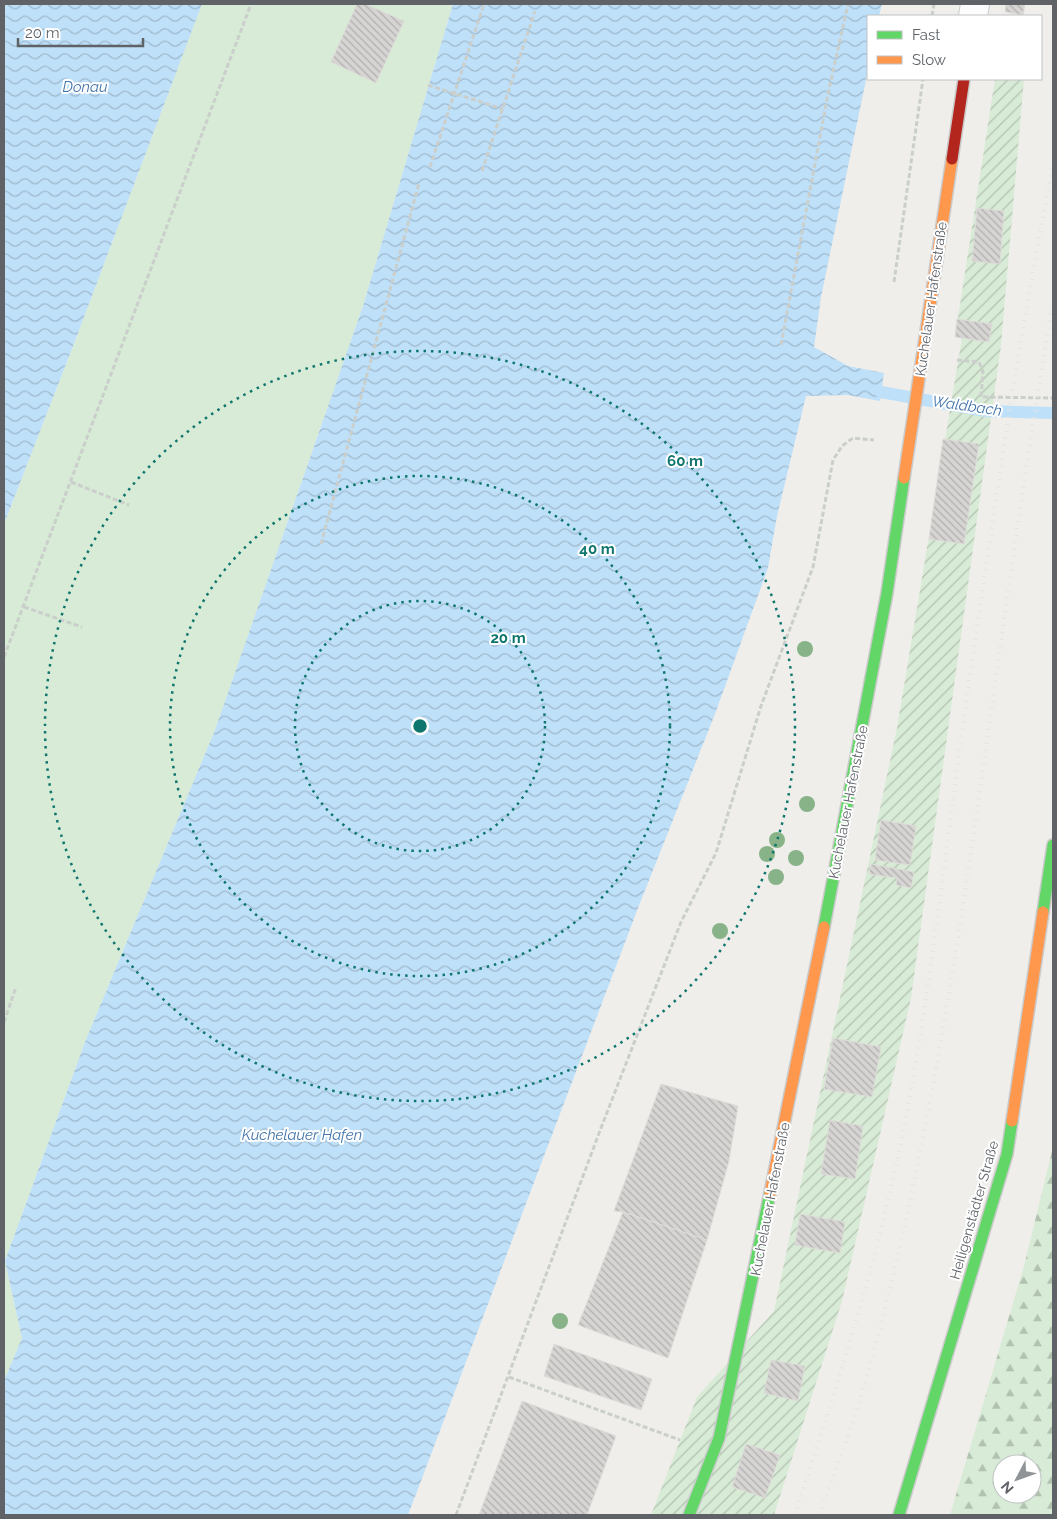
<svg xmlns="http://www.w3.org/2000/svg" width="1057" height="1519" viewBox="0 0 1057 1519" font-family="Raleway,sans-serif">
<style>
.grass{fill:#d8ebd6}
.forest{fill:url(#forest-firs);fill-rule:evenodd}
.garden{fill:url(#garden-furrows)}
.water{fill:url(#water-waves)}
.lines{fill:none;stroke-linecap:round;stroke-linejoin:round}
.stream{stroke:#bfe0f9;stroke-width:12}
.building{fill:url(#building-back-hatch);stroke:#deddd9}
.street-casing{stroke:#cbcccc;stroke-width:30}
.fast-casing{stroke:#cacacb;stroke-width:14}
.slow-casing{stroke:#cacacb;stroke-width:14}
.jam-casing{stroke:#cacacb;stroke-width:14}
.path{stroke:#cacfcc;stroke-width:3;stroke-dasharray:5 2.5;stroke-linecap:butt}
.street{stroke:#fdfcfc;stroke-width:28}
.fast{stroke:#63d668;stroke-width:11}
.slow{stroke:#ff974d;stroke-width:11}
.jam{stroke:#b3261e;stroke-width:11}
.rail{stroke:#e4e4e4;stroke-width:4;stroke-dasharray:1 6;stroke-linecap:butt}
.tree{fill:#88b388}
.ring{fill:none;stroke:#0f766e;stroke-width:2.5;stroke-dasharray:2.5 5}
.labels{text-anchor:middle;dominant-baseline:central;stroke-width:4;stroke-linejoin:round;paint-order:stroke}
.street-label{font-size:14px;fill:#5f6368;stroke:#fff}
.water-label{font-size:15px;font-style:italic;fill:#4174aa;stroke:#fff}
.centre{fill:#0f766e;stroke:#fff;stroke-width:2.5}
.ring-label{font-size:15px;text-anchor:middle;font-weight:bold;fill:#0f766e;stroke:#fff;stroke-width:4;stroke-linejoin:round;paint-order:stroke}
</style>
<defs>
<pattern id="forest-firs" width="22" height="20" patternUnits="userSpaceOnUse" patternTransform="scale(1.25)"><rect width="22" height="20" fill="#d8ebd6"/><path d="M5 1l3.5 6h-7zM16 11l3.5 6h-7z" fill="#b2c2b1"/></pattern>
<pattern id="garden-furrows" width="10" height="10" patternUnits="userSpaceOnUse" patternTransform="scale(1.25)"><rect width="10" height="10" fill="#d8ebd6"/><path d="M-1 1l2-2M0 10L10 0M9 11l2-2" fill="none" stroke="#b2c2b1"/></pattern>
<pattern id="water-waves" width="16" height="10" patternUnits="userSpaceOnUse" patternTransform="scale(1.25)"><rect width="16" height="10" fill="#bfe0f9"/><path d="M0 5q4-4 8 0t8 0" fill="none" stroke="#9eb9cd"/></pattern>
<pattern id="building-back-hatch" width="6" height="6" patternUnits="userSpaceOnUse" patternTransform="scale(1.25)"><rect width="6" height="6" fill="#d6d5d3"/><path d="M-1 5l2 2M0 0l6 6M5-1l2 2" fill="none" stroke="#b1b0af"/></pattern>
</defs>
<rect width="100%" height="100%" fill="#efeeea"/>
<path class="grass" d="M202,4H453L363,306L215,730L85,1042L5,1261L22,1338L4,1381V524L75,341Z"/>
<path class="forest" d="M1053,1147V1515H950L1024,1266ZM1002,1464H1032V1494H1002Z"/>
<path class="garden" d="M995,79H1024L1001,345L911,998L842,1301L774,1515H651L697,1397L774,1311L897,728L962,338L955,337Z"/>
<g class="water">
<path d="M4,4H202L75,341L4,524Z"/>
<path d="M453,4H882L879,16H868V70L821,297L814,347L848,366L884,373L880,401L848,395L806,396L777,516L768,568L715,714L638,908L408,1515H4V1381L22,1338L5,1261L85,1042L215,730L363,306Z"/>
</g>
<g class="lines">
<path class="stream" d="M881,392L985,411L1053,413"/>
</g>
<g class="building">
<path d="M357,4H365L404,21L376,83L331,62Z"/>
<path d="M1006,4H1025L1023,15L1005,12Z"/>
<path d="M977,208L1004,211L1000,264L972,261Z"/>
<path d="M957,319L992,324L989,342L955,337Z"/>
<path d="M943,439L979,444L964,544L929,539Z"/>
<path d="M881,820L916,826L910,865L875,860Z"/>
<path d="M871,864L914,872L911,888L896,885L897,878L869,874Z"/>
<path d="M833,1038L881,1047L872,1097L824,1089Z"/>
<path d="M661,1084L738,1106L729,1161L707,1240L623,1212L614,1211Z"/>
<path d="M830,1120L863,1126L855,1179L821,1174Z"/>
<path d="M623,1212L707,1240L668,1358L578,1325Z"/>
<path d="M800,1214L845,1222L840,1253L795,1245Z"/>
<path d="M554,1344L652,1379L641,1410L544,1376Z"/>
<path d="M771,1360L805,1366L798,1401L764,1393Z"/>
<path d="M522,1401L616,1436L587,1515H479Z"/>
<path d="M746,1444L780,1455L765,1498L732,1487Z"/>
</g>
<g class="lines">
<defs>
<path id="street" d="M973,16L975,4"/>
<g id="fast">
<path d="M1043,912L1053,845"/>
<path d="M824,927L887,593L904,478"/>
<path d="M689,1515L719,1438L770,1193"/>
<path d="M899,1515L1007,1154L1012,1121"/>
</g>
<g id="slow">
<path d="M904,478L952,159"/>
<path d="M1012,1121L1043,912"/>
<path d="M770,1193L824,927"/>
</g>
<path id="jam" d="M952,159L964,79"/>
</defs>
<use href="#street" class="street-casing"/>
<use href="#fast" class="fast-casing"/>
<use href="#slow" class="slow-casing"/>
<use href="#jam" class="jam-casing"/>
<g class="path">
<path d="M932,16L934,4"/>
<path d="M428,85L503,109"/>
<path d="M430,167L484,4"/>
<path d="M482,171L535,11"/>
<path d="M894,282L923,79"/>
<path d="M781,345L828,94L848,4"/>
<path d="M957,360L979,362L983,372L981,397L1053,398"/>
<path d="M71,482L129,505"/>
<path d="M321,544L419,183"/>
<path d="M24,607L82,627"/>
<path d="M4,657L251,4"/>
<path d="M4,1022L16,987"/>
<path d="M509,1377L680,1440"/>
<path d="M456,1515L601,1128L681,922L716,853L761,706L813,567L833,460L842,446L853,438L874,440"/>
</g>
<use href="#street" class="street"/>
<use href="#fast" class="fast"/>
<use href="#slow" class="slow"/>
<use href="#jam" class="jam"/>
<g class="rail">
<path d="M795,1515C837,1386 879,1256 905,1122C931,987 945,849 965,712C991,529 1017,346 1053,165"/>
<path d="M819,1515C835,1470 853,1426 866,1380C926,1166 958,946 989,727C1009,585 1029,443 1053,302"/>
</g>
</g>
<g class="tree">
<circle cx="805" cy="649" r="8"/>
<circle cx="807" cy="804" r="8"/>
<circle cx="777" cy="840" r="8"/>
<circle cx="767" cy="854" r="8"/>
<circle cx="796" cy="858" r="8"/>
<circle cx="776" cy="877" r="8"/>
<circle cx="720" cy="931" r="8"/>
<circle cx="560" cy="1321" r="8"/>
</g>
<g class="ring">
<circle cx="420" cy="726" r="125"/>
<circle cx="420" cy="726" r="250"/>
<circle cx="420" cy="726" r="375"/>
</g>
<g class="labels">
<g class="street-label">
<text transform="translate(931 299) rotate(-82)">Kuchelauer Hafenstraße</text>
<text transform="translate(848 802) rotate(-79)">Kuchelauer Hafenstraße</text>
<text transform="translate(770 1199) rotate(-79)">Kuchelauer Hafenstraße</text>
<text transform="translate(974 1210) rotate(-74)">Heiligenstädter Straße</text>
</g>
<g class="water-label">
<text x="85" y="87">Donau</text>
<text transform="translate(967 406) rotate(8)">Waldbach</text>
<text x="302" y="1135">Kuchelauer Hafen</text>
</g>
</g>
<circle cx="420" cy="726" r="8" class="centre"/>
<g class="ring-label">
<text x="685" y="466">60 m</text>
<text x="597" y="554">40 m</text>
<text x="508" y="643">20 m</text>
</g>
<rect width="1057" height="1519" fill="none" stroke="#5f6368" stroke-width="10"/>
<rect x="867" y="15" width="175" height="65" fill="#ffffff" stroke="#bfc1c3"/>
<rect x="877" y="31" width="25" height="8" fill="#63d668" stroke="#bfc1c3"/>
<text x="912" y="40" font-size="15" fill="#5f6368">Fast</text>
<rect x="877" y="56" width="25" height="8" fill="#ff974d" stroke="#bfc1c3"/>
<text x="912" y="65" font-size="15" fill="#5f6368">Slow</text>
<g transform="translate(1017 1479) rotate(229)"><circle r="24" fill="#ffffff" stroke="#bfc1c3"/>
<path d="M0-4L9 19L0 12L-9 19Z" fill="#919496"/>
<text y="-8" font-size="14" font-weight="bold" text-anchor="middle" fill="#5f6368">N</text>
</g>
<path d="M18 38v8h125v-8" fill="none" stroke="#5f6368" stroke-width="2.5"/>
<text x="25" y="38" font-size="15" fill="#5f6368" stroke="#ffffff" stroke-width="4" paint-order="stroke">20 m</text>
</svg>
